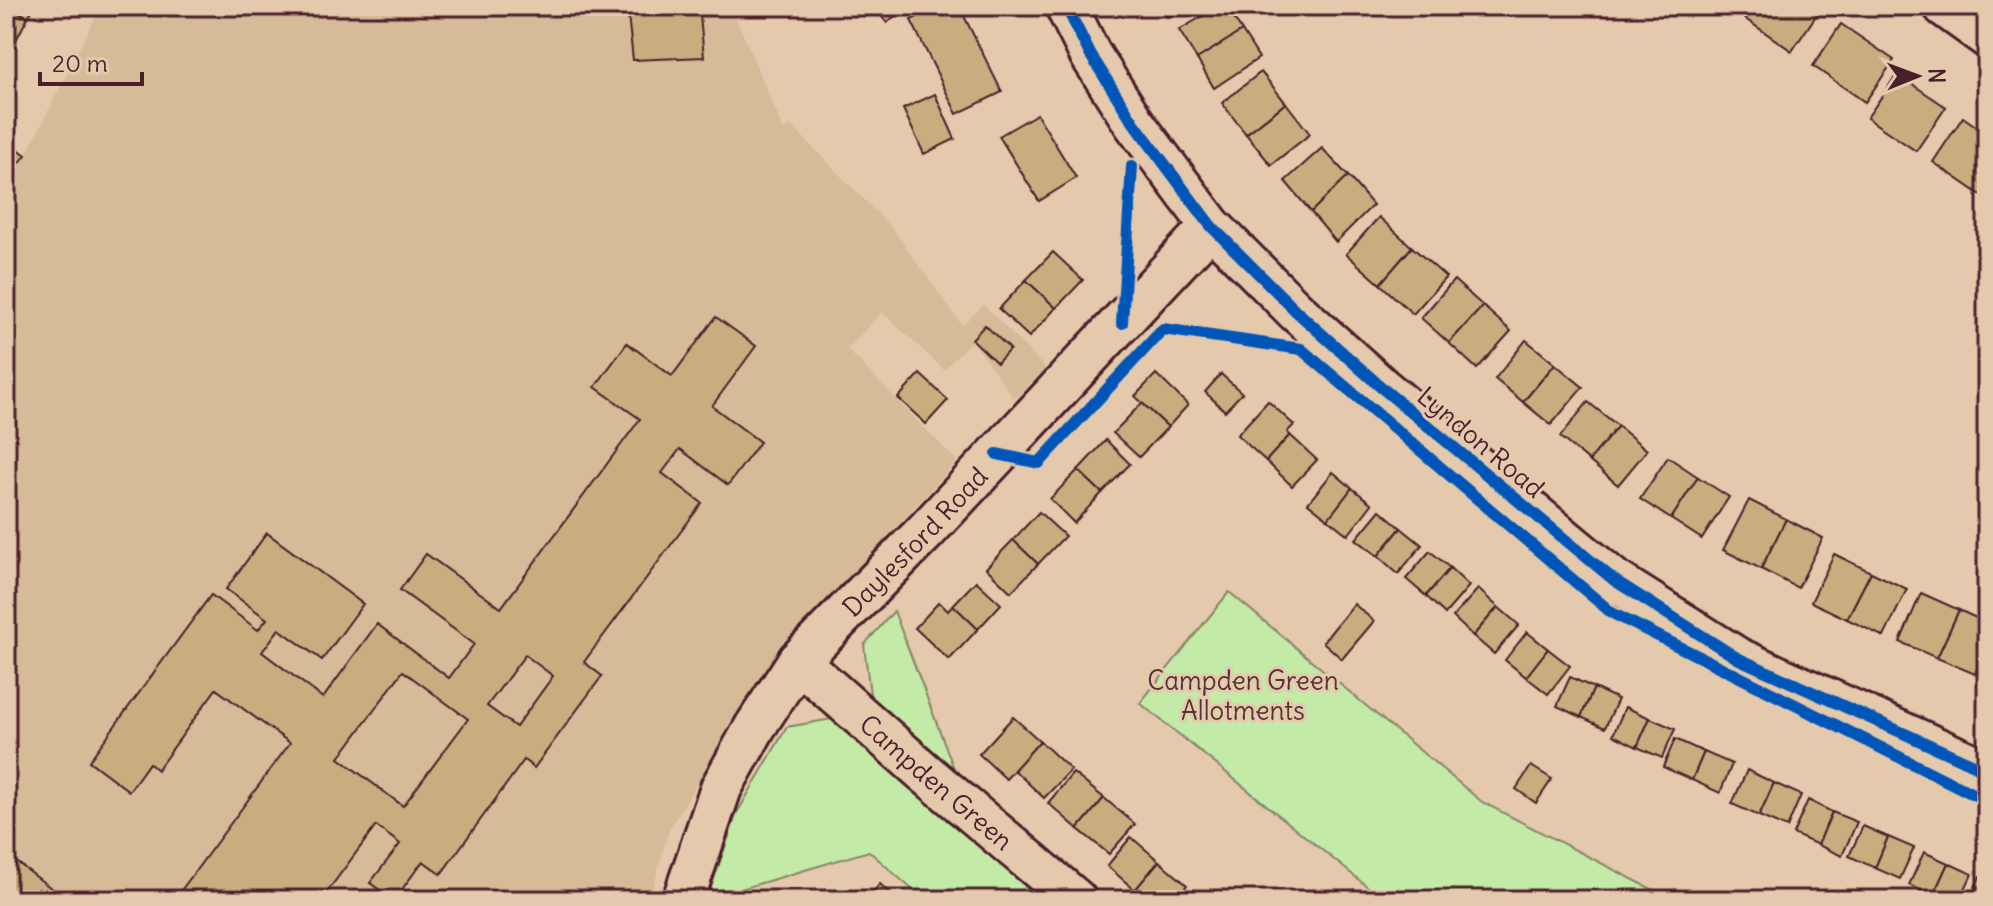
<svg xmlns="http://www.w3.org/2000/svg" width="1993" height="906" viewBox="0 0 1993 906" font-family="Delius,sans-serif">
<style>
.built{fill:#d6bb99}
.green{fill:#c3eba7;stroke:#868569;stroke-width:2}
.building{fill:#c8ae7f;stroke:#4a1f2b;stroke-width:2;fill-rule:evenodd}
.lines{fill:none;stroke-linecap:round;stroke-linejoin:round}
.minor-casing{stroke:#4a1f2b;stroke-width:46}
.minor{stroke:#e5c9ac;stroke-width:40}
.cycleway-casing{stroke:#e5c9ac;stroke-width:17}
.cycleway{stroke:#0057b8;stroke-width:12}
.labels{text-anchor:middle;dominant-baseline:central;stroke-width:6;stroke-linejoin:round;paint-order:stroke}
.street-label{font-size:26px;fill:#4a1f2b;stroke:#e5c9ac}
.park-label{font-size:26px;fill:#563337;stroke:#e5c9ac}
</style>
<rect width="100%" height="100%" fill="#e5c9ac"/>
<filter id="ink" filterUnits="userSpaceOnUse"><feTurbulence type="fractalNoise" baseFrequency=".0125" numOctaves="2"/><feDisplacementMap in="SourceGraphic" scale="16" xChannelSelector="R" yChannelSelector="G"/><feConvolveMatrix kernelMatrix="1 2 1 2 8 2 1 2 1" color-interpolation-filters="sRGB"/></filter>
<g filter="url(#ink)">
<path class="built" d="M101,6H731L783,129L791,125L892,228L962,325L984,305L1046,369L1014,399L972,340L944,370L882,312L847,349L957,461L798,634L729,732L669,829L650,900H6V195Z"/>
<g class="green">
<path d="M1229,592L1482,802L1673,900H1384L1140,703Z"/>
<path d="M894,611L961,787L872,710L864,645Z"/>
<path d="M832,719L1055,900H924L869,851L707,899L737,813L787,727Z"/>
</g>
<g class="building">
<path d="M6,6L28,17L14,44L6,39Z"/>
<path d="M7,6H35L28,17Z"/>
<path d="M617,6H699L704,57L633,60L628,15Z"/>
<path d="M873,6H906L887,23Z"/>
<path d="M940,6H959L1002,92L957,114L911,20Z"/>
<path d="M1162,6H1189L1167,17Z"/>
<path d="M1220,6H1226L1242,31L1197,59L1179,30Z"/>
<path d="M1753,6H1818L1821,8L1792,51L1744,18Z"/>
<path d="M1841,24L1894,60L1865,102L1813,66Z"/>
<path d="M1242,31L1259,58L1214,88L1197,59Z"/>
<path d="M1261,72L1286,103L1246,134L1222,103Z"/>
<path d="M1897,74L1946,107L1916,151L1867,118Z"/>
<path d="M935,94L955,139L924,154L903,109Z"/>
<path d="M1286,103L1310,134L1271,165L1246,134Z"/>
<path d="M1037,114L1076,178L1039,201L999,136Z"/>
<path d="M1963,117L1987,134V199L1933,162Z"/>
<path d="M6,140L26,155L6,180Z"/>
<path d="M1322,148L1348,176L1311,212L1285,181Z"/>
<path d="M1348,176L1373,205L1336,242L1311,212Z"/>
<path d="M1379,217L1412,247L1380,284L1346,254Z"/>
<path d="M1412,247L1446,277L1413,314L1380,284Z"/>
<path d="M1053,252L1083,280L1056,308L1026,280Z"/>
<path d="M1026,280L1056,308L1029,337L999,309Z"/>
<path d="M1454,280L1483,306L1449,343L1421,318Z"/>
<path d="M1483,306L1511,331L1477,369L1449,343Z"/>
<path d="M716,317L756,346L712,406L760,442L728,485L680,449L662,473L702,503L584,662L602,676L534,768L524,760L441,874L423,861L394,900L370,883L400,844L376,826L321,900H174L290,743L216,689L157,770L149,763L129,791L89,761L211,595L258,630L267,619L226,589L267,533L363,604L322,660L279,629L262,652L323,698L377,624L449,678L474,644L400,590L426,554L501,608L640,419L595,387L627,343L672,376ZM525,655L553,676L516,727L487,706ZM403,671L468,719L403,806L339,758Z"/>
<path d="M985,325L1010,349L997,363L972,339Z"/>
<path d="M1526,340L1555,364L1523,402L1495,379Z"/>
<path d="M1555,364L1583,387L1551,425L1523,402Z"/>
<path d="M920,374L948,400L926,424L898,398Z"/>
<path d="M1156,374L1188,405L1168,427L1135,396Z"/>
<path d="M1221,374L1242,393L1225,411L1205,392Z"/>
<path d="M1268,401L1294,425L1287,432L1290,435L1266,461L1237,435Z"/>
<path d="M1588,402L1618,426L1589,461L1560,437Z"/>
<path d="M1142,403L1168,427L1139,457L1113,433Z"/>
<path d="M1618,426L1647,450L1618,485L1589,461Z"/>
<path d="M1290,435L1317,460L1292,486L1266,461Z"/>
<path d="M1106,440L1130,464L1102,493L1078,470Z"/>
<path d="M1668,457L1698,477L1671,519L1640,499Z"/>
<path d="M1078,470L1102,493L1074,523L1050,499Z"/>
<path d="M1333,472L1352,488L1328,519L1308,503Z"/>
<path d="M1698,477L1729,497L1702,539L1671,519Z"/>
<path d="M1352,488L1372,504L1348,535L1328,519Z"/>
<path d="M1749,500L1786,519L1761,569L1723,550Z"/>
<path d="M1380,510L1401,528L1378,556L1356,539Z"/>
<path d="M1039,512L1065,536L1038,564L1013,540Z"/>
<path d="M1786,519L1823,538L1798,588L1761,569Z"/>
<path d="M1401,528L1422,545L1398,574L1378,556Z"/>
<path d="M1013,540L1038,564L1011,592L986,568Z"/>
<path d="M1430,551L1450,568L1426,596L1406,579Z"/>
<path d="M1834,554L1871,572L1847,619L1811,602Z"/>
<path d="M1450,568L1469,586L1445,614L1426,596Z"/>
<path d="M1871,572L1907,589L1884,637L1847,619Z"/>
<path d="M976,581L1001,604L978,629L953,605Z"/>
<path d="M1478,589L1498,607L1473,636L1453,617Z"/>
<path d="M1921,593L1959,610L1937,658L1900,642Z"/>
<path d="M939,602L948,611L953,605L978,629L949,660L915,628Z"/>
<path d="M1354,604L1374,621L1342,659L1323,642Z"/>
<path d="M1498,607L1519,625L1494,654L1473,636Z"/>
<path d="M1959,610L1987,623V645L1975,674L1937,658Z"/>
<path d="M1527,632L1548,649L1526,677L1505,660Z"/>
<path d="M1548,649L1570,666L1548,694L1526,677Z"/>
<path d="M1570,677L1594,688L1581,717L1557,706Z"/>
<path d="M1594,688L1618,699L1605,728L1581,717Z"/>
<path d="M1625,707L1650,718L1637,747L1613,735Z"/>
<path d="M1013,717L1040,741L1006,779L979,754Z"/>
<path d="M1650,718L1675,729L1662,758L1637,747Z"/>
<path d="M1675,739L1704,752L1692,780L1663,767Z"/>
<path d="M1040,741L1071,770L1044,798L1014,770Z"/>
<path d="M1704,752L1732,764L1720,793L1692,780Z"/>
<path d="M1531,766L1552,779L1536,803L1516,789Z"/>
<path d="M1747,770L1774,783L1759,816L1732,804Z"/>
<path d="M1073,773L1104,798L1078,829L1048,803Z"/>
<path d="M1774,783L1801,795L1787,828L1759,816Z"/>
<path d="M1104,798L1135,824L1109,854L1078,829Z"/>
<path d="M1808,800L1832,812L1818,845L1793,834Z"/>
<path d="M1832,812L1857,822L1842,856L1818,845Z"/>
<path d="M1863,826L1888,837L1875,868L1849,856Z"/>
<path d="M1131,837L1159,861L1135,890L1107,866Z"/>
<path d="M1888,837L1914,848L1900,879L1875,868Z"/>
<path d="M1924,852L1948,863L1933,896L1909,885Z"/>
<path d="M6,854L67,900H6Z"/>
<path d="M1159,861L1187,885L1174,900H1147L1135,890Z"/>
<path d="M1948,863L1972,874L1960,900H1943L1933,896Z"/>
<path d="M1980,876L1987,879V900H1969Z"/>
<path d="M880,884L897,900H866Z"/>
</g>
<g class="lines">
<defs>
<g id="minor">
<path d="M1066,6L1090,54L1134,123L1211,226L1296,311L1382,388L1614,580L1737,658L1987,771"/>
<path d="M1944,6L1987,37"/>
<path id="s1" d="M798,661L924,772L1076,900"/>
<path id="s2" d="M683,900L721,788L755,727L798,661L925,532L1211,226"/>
</g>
</defs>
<use href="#minor" class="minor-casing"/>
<use href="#minor" class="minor"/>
<defs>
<g id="cycleway">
<path d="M1066,6L1090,54L1134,123L1211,226L1296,311L1382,388L1614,580L1737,658L1987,771"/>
<path d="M1122,323L1132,166"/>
<path d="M997,454L1039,463L1163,329L1301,349L1612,613L1987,801"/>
</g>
</defs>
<use href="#cycleway" class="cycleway-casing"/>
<use href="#cycleway" class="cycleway"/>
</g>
</g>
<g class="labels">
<g class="street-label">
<text transform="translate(1481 442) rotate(40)">Lyndon Road</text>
<text stroke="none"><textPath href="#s2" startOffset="434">Daylesford Road</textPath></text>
<text stroke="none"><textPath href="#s1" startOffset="184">Campden Green</textPath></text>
</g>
<g class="park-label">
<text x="1243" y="680">Campden Green<tspan x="1243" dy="30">Allotments</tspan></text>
</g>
</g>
<rect width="1993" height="906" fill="none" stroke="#e5c9ac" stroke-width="32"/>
<rect x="16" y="16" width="1961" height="874" fill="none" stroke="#4a1f2b" stroke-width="3" filter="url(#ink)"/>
<g transform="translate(1917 76) rotate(89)" stroke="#e5c9ac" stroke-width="6" paint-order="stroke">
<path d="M0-6L14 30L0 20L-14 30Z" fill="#4a1f2b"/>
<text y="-12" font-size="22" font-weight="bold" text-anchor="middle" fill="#4a1f2b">N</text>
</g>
<path d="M40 72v12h102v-12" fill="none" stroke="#4a1f2b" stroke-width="4"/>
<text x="52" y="72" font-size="24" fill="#4a1f2b" stroke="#e5c9ac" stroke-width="6" paint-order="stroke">20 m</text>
</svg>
